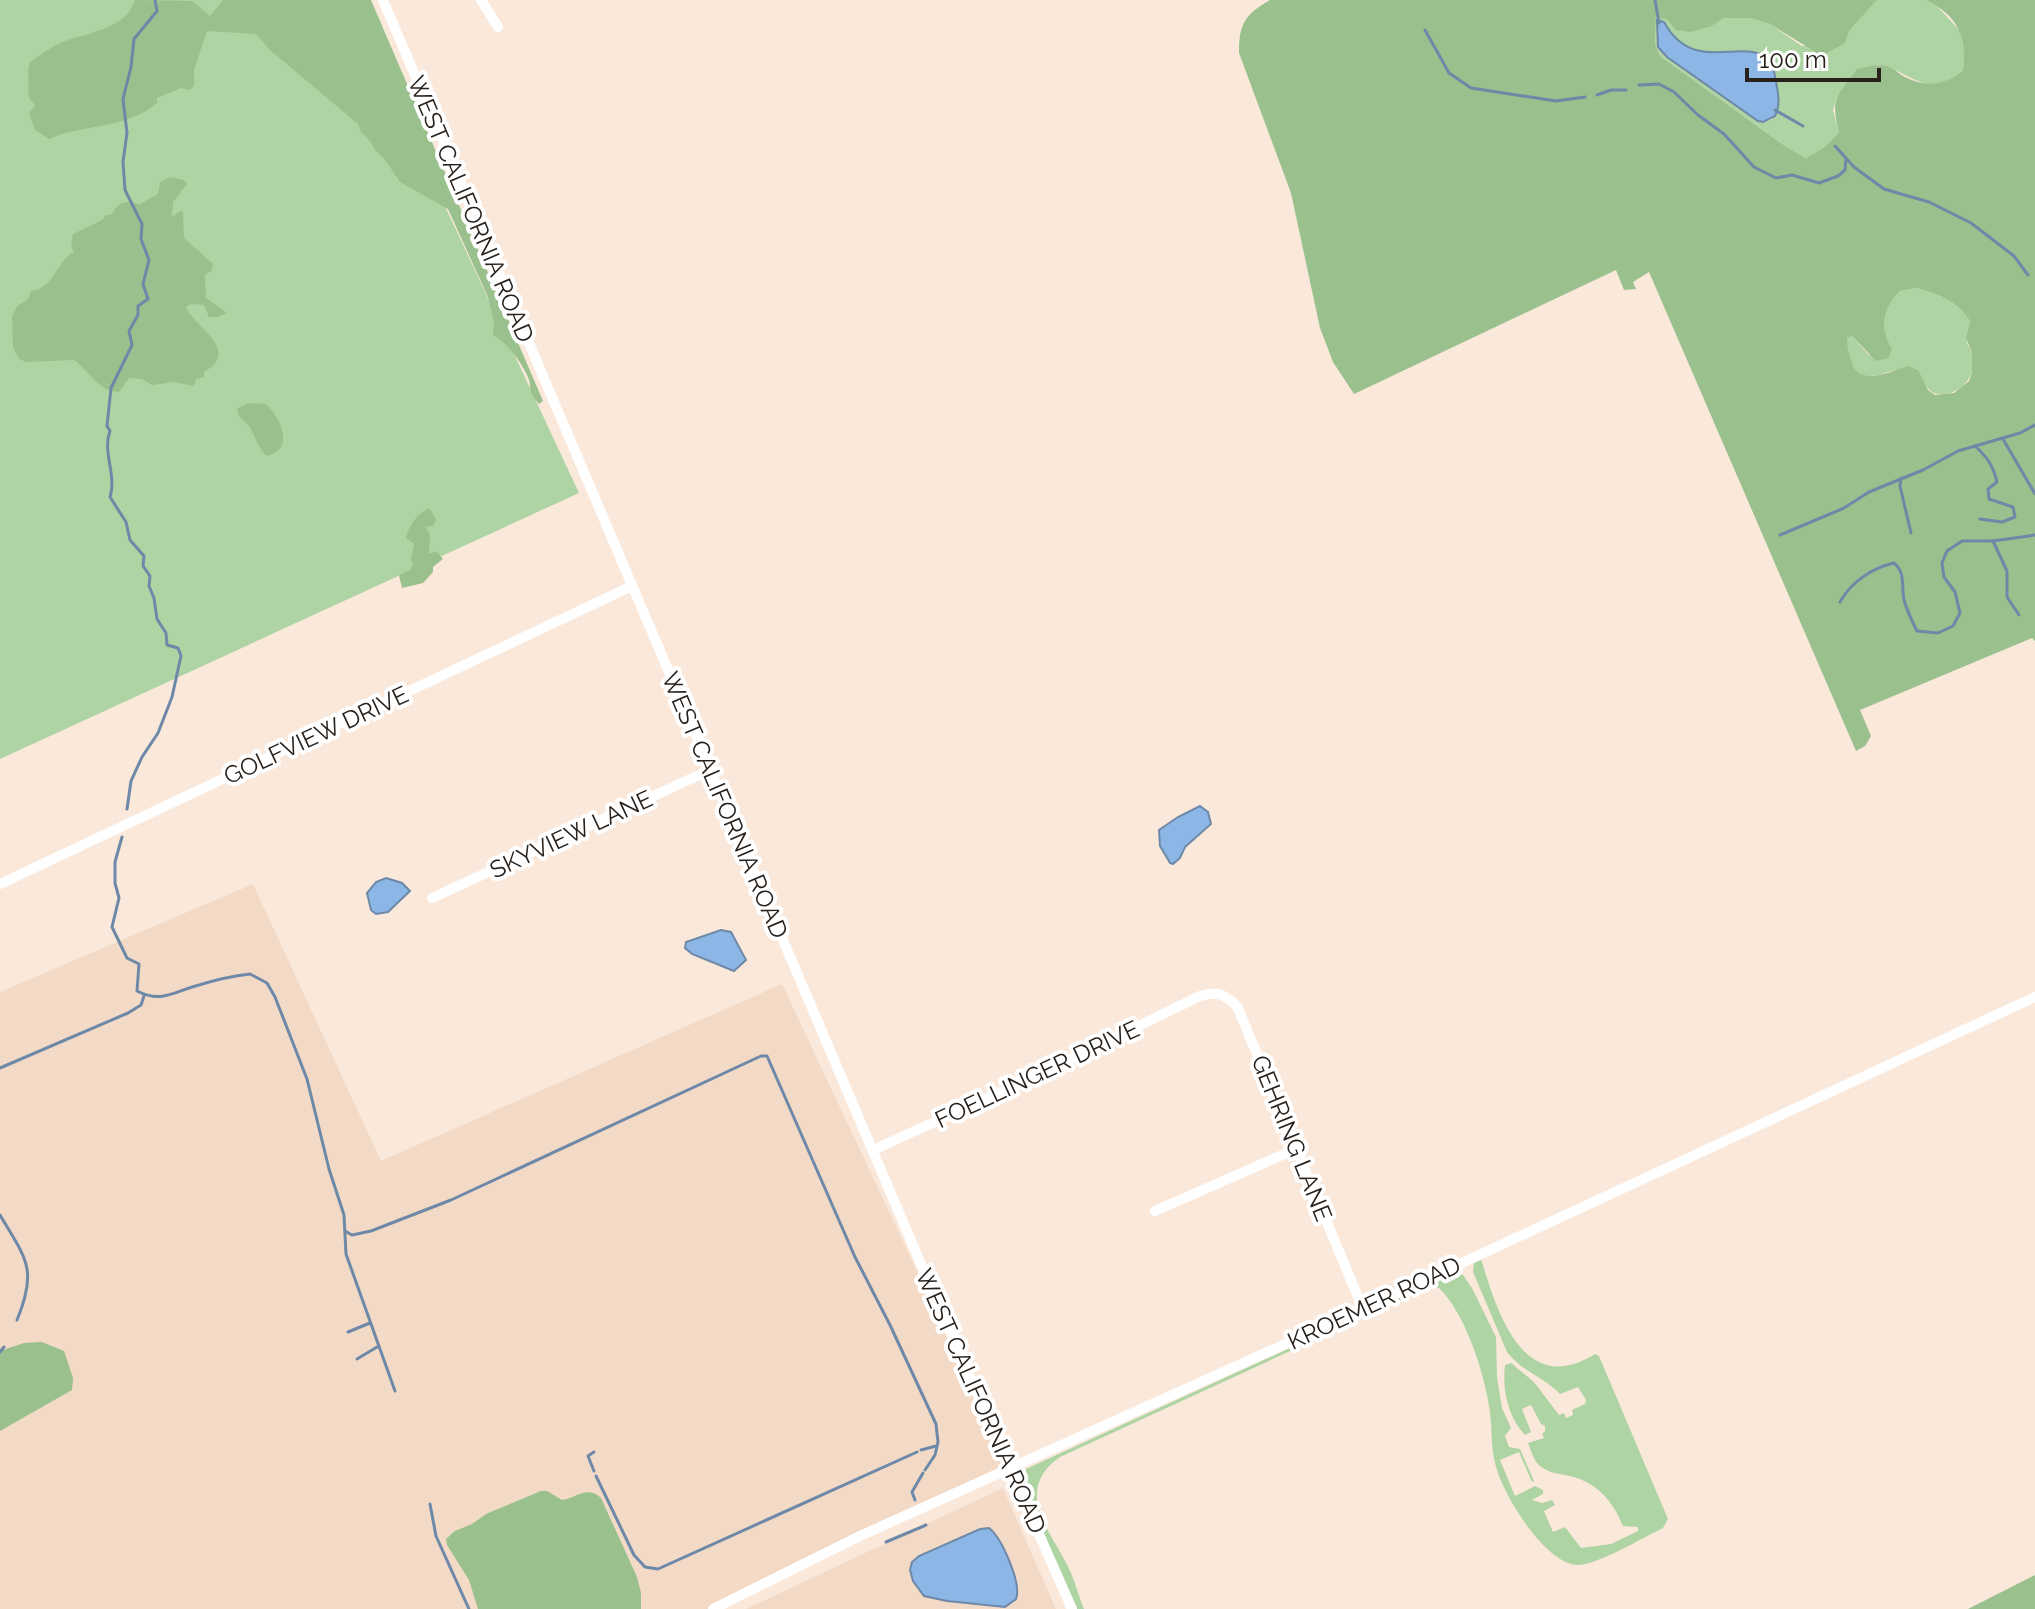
<svg xmlns="http://www.w3.org/2000/svg" width="2035" height="1609" viewBox="0 0 2035 1609" font-family="Raleway,sans-serif">
<style>
.built{fill:#f3dac7}
.green{fill:#afd4a4;fill-rule:evenodd}
.forest{fill:#99c08d;fill-rule:evenodd}
.water{fill:#8cb6e5;stroke:#6e89a8;stroke-width:2}
.lines{fill:none;stroke-linecap:round;stroke-linejoin:round}
.stream{stroke:#6e89a8;stroke-width:3}
.minor{stroke:#fff;stroke-width:10}
.labels{text-anchor:middle;dominant-baseline:central;stroke-width:8;stroke-linejoin:round;paint-order:stroke}
.street-label{font-size:24px;fill:#27201b;stroke:#fff}
</style>
<rect width="100%" height="100%" fill="#fae8da"/>
<g class="built">
<path d="M253,884L381,1161L782,984L1010,1469L717,1609H0V992Z"/>
<path d="M1003,1488L1056,1609H746Z"/>
</g>
<g class="green">
<path d="M0,0H356L416,144L579,493L0,759Z"/>
<path d="M1877,0H1926L1936,5L1962,33L1966,49L1963,70C1924,102 1913,70 1877,65L1837,97L1833,110L1839,132L1823,148L1806,158L1785,146L1660,56L1655,44L1656,16L1712,26L1722,18H1750L1770,24L1802,46L1845,43L1850,30ZM1657,20L1664,22C1695,79 1759,32 1774,66C1776,71 1775,79 1776,85C1780,98 1780,109 1771,120L1758,121L1672,60L1657,40Z"/>
<path d="M1916,288C1939,294 1957,301 1970,321C1969,327 1966,334 1967,340C1967,346 1970,346 1972,352C1977,372 1966,392 1944,394C1928,396 1925,384 1919,371C1910,371 1900,370 1892,371C1885,372 1879,376 1872,376C1852,379 1846,354 1847,338L1851,335L1869,355L1892,348C1879,327 1883,309 1900,291Z"/>
<path d="M1481,1259C1497,1311 1523,1399 1595,1354L1599,1356L1668,1519L1663,1528C1644,1537 1599,1564 1579,1565C1546,1566 1504,1496 1496,1467C1491,1449 1492,1429 1490,1412C1485,1375 1466,1314 1439,1288H1427L1060,1457C1010,1492 1054,1534 1071,1573C1076,1585 1079,1597 1084,1609H1076L1021,1481L1026,1469L1456,1272L1463,1275L1472,1288L1496,1337L1497,1377L1502,1408L1511,1428L1505,1436L1509,1447L1520,1449L1534,1481L1532,1482L1519,1452L1500,1460L1515,1496L1535,1486L1543,1490V1494L1532,1500L1542,1503L1552,1500L1555,1505L1544,1511L1553,1532L1565,1527L1581,1548L1611,1544L1638,1531V1527L1623,1526C1613,1501 1596,1482 1570,1476C1560,1474 1548,1473 1540,1466C1534,1461 1531,1451 1528,1443L1544,1438L1542,1433L1545,1432V1426L1541,1424L1531,1405L1522,1409L1531,1432L1525,1435C1508,1417 1502,1390 1505,1365L1511,1363L1534,1382L1559,1415L1564,1413L1566,1418L1573,1415L1572,1410L1585,1404L1586,1400L1578,1387L1560,1394C1544,1377 1521,1371 1507,1352L1473,1272L1474,1263Z"/>
</g>
<g class="forest">
<path d="M135,0L192,1L210,16L223,0H371L543,401L539,404C526,389 533,387 527,375C520,360 507,343 493,335L494,322L488,297L448,209L400,182L383,157L375,150L371,142L361,132L358,124L270,50L256,34L207,31L194,70V86L189,90L181,88L157,98V103C125,130 85,123 49,139L35,130L29,112L35,106L28,96C30,83 26,74 30,62C42,54 55,44 68,40C93,32 127,27 135,0Z"/>
<path d="M1270,0H1877L1850,30L1845,43L1822,56L1770,24L1750,18H1723L1712,26L1690,32L1676,30L1667,19L1656,17L1655,44L1660,56L1785,146L1806,158L1823,148L1839,132C1830,97 1837,97 1857,69C1868,67 1878,63 1889,67C1895,69 1899,74 1905,77C1927,88 1945,85 1963,70C1968,37 1957,15 1926,0H2035V641L2032,638L1860,710L1871,736L1865,746L1856,751L1649,272L1633,282L1636,289L1624,290L1616,270L1354,394L1333,362L1320,328L1291,193L1239,53C1239,24 1244,15 1270,0ZM1916,288C1939,294 1957,301 1970,321L1966,338L1972,352V372L1969,381L1954,393L1935,395L1928,390L1919,371L1909,366C1892,370 1860,388 1852,363C1849,354 1847,347 1847,338L1852,336L1876,361L1889,358L1892,348C1879,327 1883,309 1900,291Z"/>
<path d="M170,177L184,180L187,184L173,202L172,217L180,211L183,212L184,238L213,264L212,270L205,275L206,298L227,313L217,317H209L204,305L191,304L186,307C195,328 242,350 204,372V377L196,379L194,386L174,382L152,385L142,379L129,378L119,392C97,391 91,372 74,360L26,362L19,359L13,347L12,317L17,306L28,299L31,291C55,288 56,261 74,252L71,246L73,234L102,220L106,215H111C120,200 124,201 140,204L158,194L160,182Z"/>
<path d="M248,403L266,404C280,418 296,448 267,456C257,448 256,436 249,426C243,419 238,418 237,409Z"/>
<path d="M429,508L436,519L433,526L425,527L430,534L429,554L436,551L443,559L433,567V572L423,583L402,588L399,575L410,570L413,565L411,560L414,544L406,538C409,525 417,514 429,508Z"/>
<path d="M42,1342L64,1351L73,1378L72,1390L0,1431V1351L24,1343Z"/>
<path d="M541,1491H547L562,1500C577,1498 587,1485 601,1498L637,1577L641,1593V1609H478L469,1580L447,1545L446,1539L455,1531L472,1524L486,1514Z"/>
<path d="M2035,1575V1609H1968Z"/>
</g>
<g class="water">
<path d="M1657,20L1664,22C1695,79 1748,32 1771,63C1775,68 1774,75 1776,81C1778,94 1781,104 1775,116L1763,122L1758,121L1667,57L1658,47Z"/>
<path d="M1200,806L1208,812L1211,824L1185,847L1180,858L1173,864L1170,863L1160,846L1159,830L1178,817Z"/>
<path d="M386,878L402,883L410,891L388,912L376,914L371,910L367,893L376,882Z"/>
<path d="M721,930L731,932L746,960L734,971L692,954L685,948L686,942Z"/>
<path d="M989,1528C1002,1538 1022,1584 1016,1599L1005,1607L947,1601L924,1596L913,1581L910,1570L912,1562L919,1556L980,1529Z"/>
</g>
<g class="lines">
<g class="stream">
<path d="M1655,0L1659,23"/>
<path d="M1425,30L1449,73L1471,88L1556,101L1585,97"/>
<path d="M1639,85L1659,84L1674,92L1698,115L1724,134L1754,167L1776,178L1792,175L1819,183L1838,176L1845,170L1846,159"/>
<path d="M1597,95L1611,90H1626"/>
<path d="M1775,110L1803,126"/>
<path d="M1835,146L1854,167L1884,189L1929,202L1971,223L2014,256L2028,275"/>
<path d="M2003,439L2035,494"/>
<path d="M1975,446C1987,457 1993,465 1997,482L1988,489L1989,499L2013,507L2015,517L2002,522L1980,519"/>
<path d="M1901,478L1900,486L1911,533"/>
<path d="M1780,535L1844,508L1869,492L1923,470L1958,451L2020,433L2035,425"/>
<path d="M1993,541L2007,571V597L2019,615"/>
<path d="M1840,602C1851,582 1872,568 1894,563C1906,573 1901,586 1904,600C1907,611 1912,621 1917,631L1938,633L1953,626L1960,613L1955,592L1944,577L1942,563L1947,551L1962,541H1993L2035,535"/>
<path d="M127,809L131,781L142,757L158,733L172,697L181,656L178,648L167,645L166,633L157,619L154,598L149,586L150,576L143,566L144,556L130,540L126,522L110,497C117,475 102,452 110,431L107,426L111,388L132,345L129,331L138,315V306L148,299L143,284L149,260L141,239L142,224L125,190L123,162L127,133L123,99L131,67L134,39L157,11L155,0"/>
<path d="M122,837L115,862V883L119,898L112,927L127,958L139,964L137,991C162,1004 175,991 199,985C215,980 233,976 250,974L267,983L275,997L307,1079L329,1169L344,1215L346,1254L395,1391"/>
<path d="M0,1068L128,1013L141,1005L144,996"/>
<path d="M0,1215C26,1259 38,1269 17,1320"/>
<path d="M345,1231L352,1235L371,1231L451,1200L761,1056H767L855,1257L890,1325L936,1424L938,1442L935,1455L925,1470"/>
<path d="M348,1332L370,1323"/>
<path d="M0,1352L4,1347"/>
<path d="M357,1359L377,1347"/>
<path d="M921,1450L936,1446"/>
<path d="M594,1471L588,1456L594,1452"/>
<path d="M596,1476L634,1555L645,1567L658,1569L917,1452"/>
<path d="M915,1500L912,1492L923,1473"/>
<path d="M430,1504L436,1536L469,1609"/>
<path d="M886,1542L926,1525"/>
</g>
<g class="minor">
<path d="M383,0L946,1323L1072,1609"/>
<path d="M481,0L498,27"/>
<path d="M0,884L632,586"/>
<path d="M432,898L710,770"/>
<path d="M873,1150L1042,1073L1200,996C1217,991 1224,994 1237,1006L1363,1309"/>
<path d="M1155,1211L1296,1149"/>
<path d="M713,1609L860,1536L1363,1309L2035,997"/>
</g>
</g>
<g class="labels">
<g class="street-label">
<text transform="translate(471 209) rotate(67)">WEST CALIFORNIA ROAD</text>
<text transform="translate(316 735) rotate(-25)">GOLFVIEW DRIVE</text>
<text transform="translate(725 805) rotate(67)">WEST CALIFORNIA ROAD</text>
<text transform="translate(571 834) rotate(-25)">SKYVIEW LANE</text>
<text transform="translate(1037 1074) rotate(-25)">FOELLINGER DRIVE</text>
<text transform="translate(1292 1138) rotate(68)">GEHRING LANE</text>
<text transform="translate(1374 1303) rotate(-25)">KROEMER ROAD</text>
<text transform="translate(981 1401) rotate(66)">WEST CALIFORNIA ROAD</text>
</g>
</g>
<path d="M1747 68v12h132v-12" fill="none" stroke="#27201b" stroke-width="4"/>
<text x="1759" y="68" font-size="24" fill="#27201b" stroke="#ffffff" stroke-width="6" paint-order="stroke">100 m</text>
</svg>
